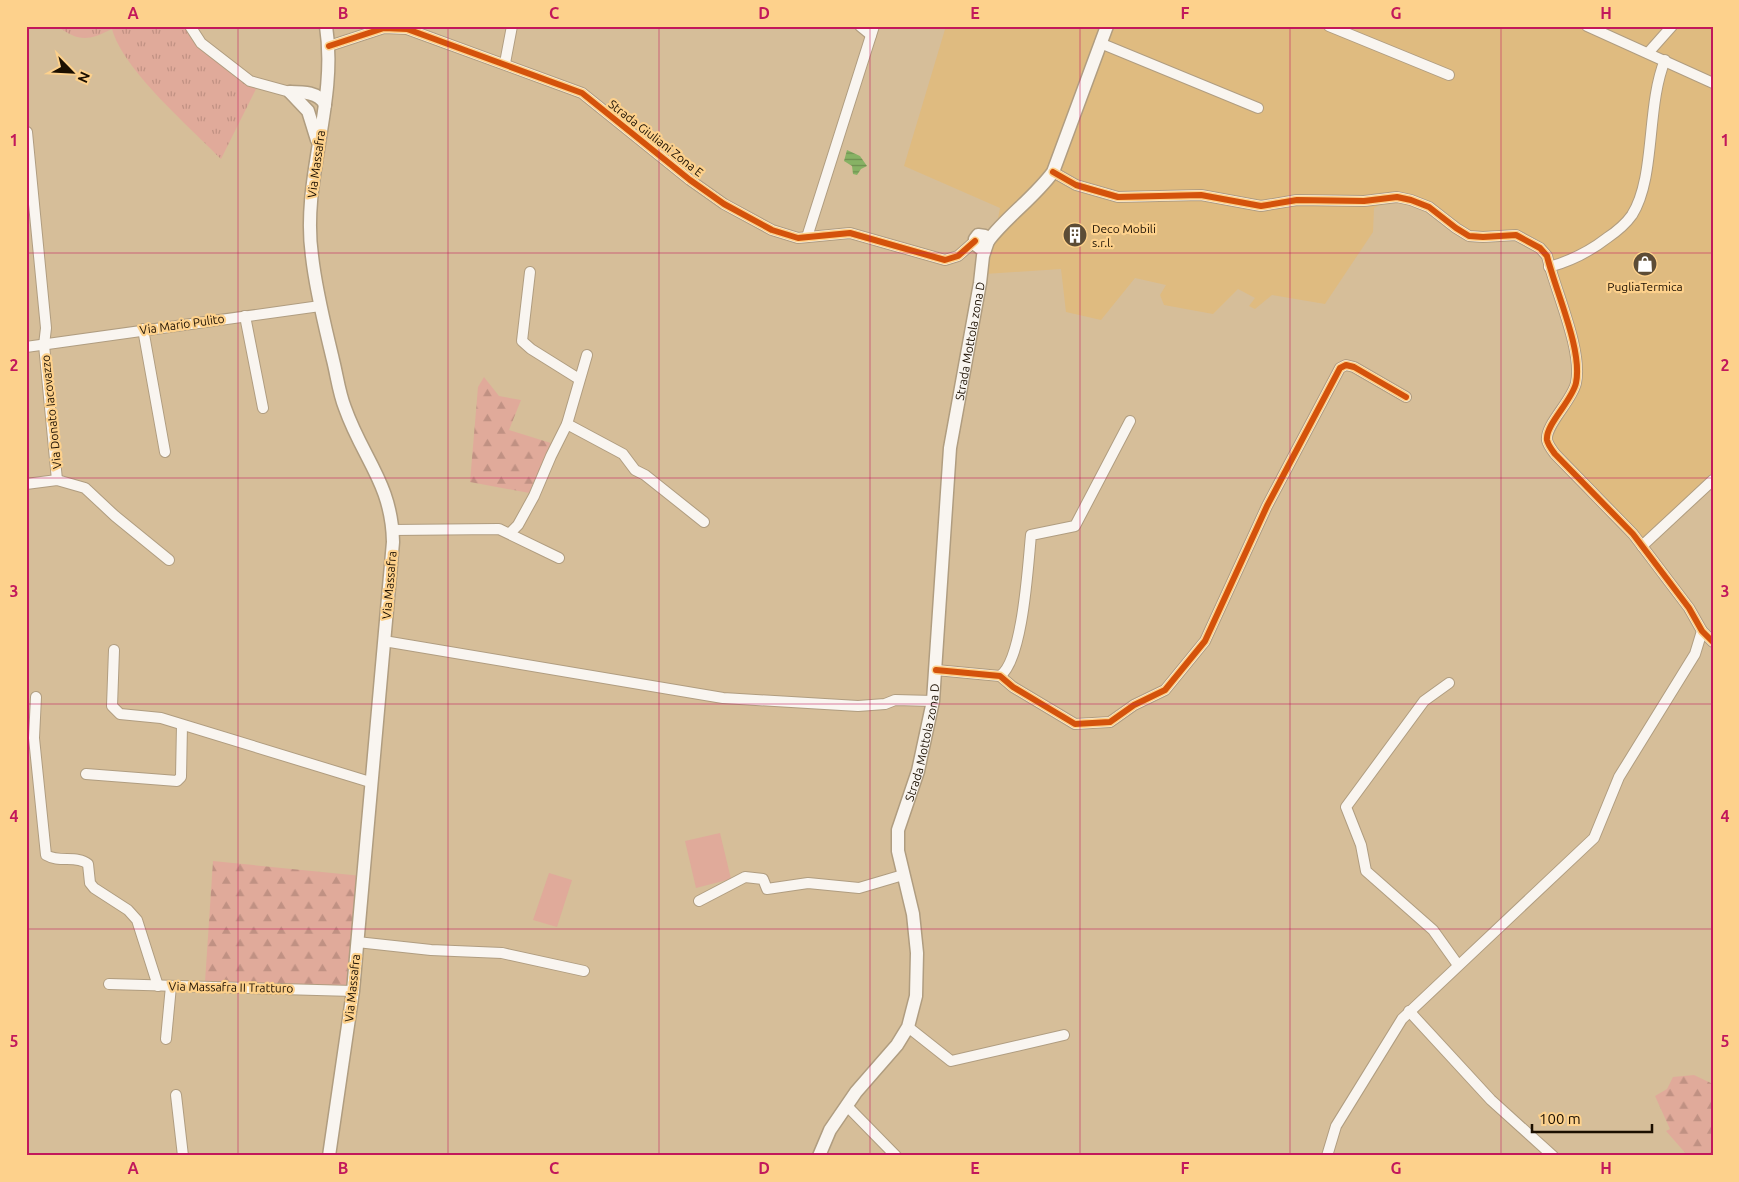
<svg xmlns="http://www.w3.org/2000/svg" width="1739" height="1182" viewBox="0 0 1739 1182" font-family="Ubuntu,sans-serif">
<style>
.built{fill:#dfbb80}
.grass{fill:url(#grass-tufts)}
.forest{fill:url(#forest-firs)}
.pitch{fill:#e0aa9a}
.water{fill:url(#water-rules)}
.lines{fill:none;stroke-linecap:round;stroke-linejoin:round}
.minor-casing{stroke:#b09d80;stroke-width:12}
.major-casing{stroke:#b09d80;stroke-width:15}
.minor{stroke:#f9f5f0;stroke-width:10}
.major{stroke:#f9f5f0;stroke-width:12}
.cycleway-casing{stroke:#fdd18c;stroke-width:9}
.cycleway{stroke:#d4520b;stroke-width:6}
.grid{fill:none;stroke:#c2185b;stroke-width:1;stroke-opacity:0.55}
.labels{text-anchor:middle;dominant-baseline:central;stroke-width:4.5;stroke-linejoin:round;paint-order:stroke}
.street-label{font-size:12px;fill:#1b0f00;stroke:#fdd18c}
.poi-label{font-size:12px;fill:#1b0f00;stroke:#fdd18c;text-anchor:start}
.neatline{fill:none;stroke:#c2185b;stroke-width:2}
.grid-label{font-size:16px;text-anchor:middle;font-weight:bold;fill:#c2185b}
</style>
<defs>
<pattern id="grass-tufts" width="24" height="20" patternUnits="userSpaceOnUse" patternTransform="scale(1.25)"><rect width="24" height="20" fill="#e0aa9a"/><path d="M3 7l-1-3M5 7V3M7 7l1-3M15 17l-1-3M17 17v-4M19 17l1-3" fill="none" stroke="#c09183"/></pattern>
<pattern id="forest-firs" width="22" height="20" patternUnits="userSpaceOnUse" patternTransform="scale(1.25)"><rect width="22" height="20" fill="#e0aa9a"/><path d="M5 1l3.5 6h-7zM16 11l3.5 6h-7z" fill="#c09183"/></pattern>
<pattern id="water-rules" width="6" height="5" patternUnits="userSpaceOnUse" patternTransform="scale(1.25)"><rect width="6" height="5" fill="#87b264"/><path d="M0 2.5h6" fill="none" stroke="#6e8f50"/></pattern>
</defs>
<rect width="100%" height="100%" fill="#d6be99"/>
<path class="built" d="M946,26H1713V480L1642,546L1547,442L1572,396L1576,366L1547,256L1516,235L1469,236L1443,216L1397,197L1374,208L1373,232L1325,304L1272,295L1255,309L1249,306L1255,298L1238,289L1213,314L1164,305L1160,295L1166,285L1135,278L1101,320L1066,312L1061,269L985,274L983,256L995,234L1000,208L904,166Z"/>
<path class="grass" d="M57,26H192L210,53L257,87L221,159C190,127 123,70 112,29C88,41 79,42 57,26Z"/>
<g class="forest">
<path d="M484,377L499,396L521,400L509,430L554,444L535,494L470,482L478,387Z"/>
<path d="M213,861L362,876L350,989L205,982Z"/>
<path d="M1694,1075L1713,1084V1156H1688L1666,1131L1670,1129L1655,1096L1667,1089L1673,1077Z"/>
</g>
<g class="pitch">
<path d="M720,833L731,879L696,888L685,841Z"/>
<path d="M549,873L572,880L557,927L533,920Z"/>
</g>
<path class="water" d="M847,150L860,156L867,166L861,169L857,175L853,174L852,166L844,161Z"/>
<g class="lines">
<defs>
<g id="minor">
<path d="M190,26L201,43L250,81L290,92"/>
<path d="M860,26L871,35"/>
<path d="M1329,26L1449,75"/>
<path d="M1587,26L1713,83"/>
<path d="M1100,43L1258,108"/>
<path d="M329,46L384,28L407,29L582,93L690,180L724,204L772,230L798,238L850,233L945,260L958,256L975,241"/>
<path d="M1648,53L1672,26"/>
<path d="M505,63L512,26"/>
<path d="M27,132L46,328L44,345L57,480"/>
<path d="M1053,172L1076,185L1118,197L1201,195L1261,206L1297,200L1364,201L1397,197L1411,200L1429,207L1456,228L1469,236L1483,237L1516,235L1540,248L1547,256C1555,290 1583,350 1576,383C1572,401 1545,425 1547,440C1548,445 1552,450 1555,454L1633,534L1689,608L1702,631L1713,642"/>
<path d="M807,237L874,26"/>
<path d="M1549,267C1571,261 1589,252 1607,238C1616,232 1625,225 1632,215C1656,177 1646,106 1665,60"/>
<path d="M530,272L522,341L531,349L579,379"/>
<path d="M245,316L263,408"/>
<path d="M143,329L165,452"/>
<path d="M26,347L320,306"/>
<path d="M567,424L623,454L635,470L645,475L704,522"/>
<path d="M26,484L57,480L85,488L115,516L169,560"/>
<path d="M392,530L499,529L559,558"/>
<path d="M510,533L518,525L534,496L551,456L567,424L587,355"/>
<path d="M1642,546L1713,480"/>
<path d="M384,641L723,698L858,706L885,704L895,700L933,701"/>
<path d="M114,650L112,706L120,714L161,718L370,782"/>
<path d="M936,670L1000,676L1013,687L1075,724L1110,722L1134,705L1165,690L1205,641L1267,506L1340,368L1346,365L1354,367L1406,397"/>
<path d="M1000,676C1023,660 1028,564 1031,535L1075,526L1130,421"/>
<path d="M1449,683L1424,701L1346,807L1361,845L1366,871L1433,930L1458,965"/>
<path d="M36,697L34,738L46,855C59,863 77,855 88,864L90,883L94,888L128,910L137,920L158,986"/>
<path d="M86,774L177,781L181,777L182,725"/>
<path d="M699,901L745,877L763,879L767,889L808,883L859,888L903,875"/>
<path d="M357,942L431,950L502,953L584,971"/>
<path d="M109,984L353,991"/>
<path d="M1409,1011L1491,1100L1553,1156"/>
<path d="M908,1027L951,1061L1064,1035"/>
<path d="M166,1039L171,986"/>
<path d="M176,1095L183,1156"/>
<path d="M847,1106L896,1156"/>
<path d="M1327,1156L1336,1126L1402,1019L1594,838L1619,777L1695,654L1702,631"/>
</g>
<g id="major">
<path d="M326,26C338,103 301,179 312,256C316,292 325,326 333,360C337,376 339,393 345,408C363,459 392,484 393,542L353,991L329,1156"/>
<path d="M290,92L308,111L317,140"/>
<path d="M290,92C302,92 320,92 325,105"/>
<path d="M988,241C1007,216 1034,198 1053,172L1107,26"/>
<path id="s1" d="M819,1156L830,1130L856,1092L897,1045L908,1027L916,996L917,953L913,914L898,851V830L918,771L933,701L950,448L980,283L983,256L988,241L985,236L978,235L975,239L976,245L980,248L985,247"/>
</g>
</defs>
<use href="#minor" class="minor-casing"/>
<use href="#major" class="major-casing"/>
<use href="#minor" class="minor"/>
<use href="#major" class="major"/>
<defs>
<g id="cycleway">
<path d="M329,46L384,28L407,29L582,93L690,180L724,204L772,230L798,238L850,233L945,260L958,256L975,241"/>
<path d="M1053,172L1076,185L1118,197L1201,195L1261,206L1297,200L1364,201L1397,197L1411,200L1429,207L1456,228L1469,236L1483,237L1516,235L1540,248L1547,256C1555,290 1583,350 1576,383C1572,401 1545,425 1547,440C1548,445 1552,450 1555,454L1633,534L1689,608L1702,631L1713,642"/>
<path d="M936,670L1000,676L1013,687L1075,724L1110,722L1134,705L1165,690L1205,641L1267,506L1340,368L1346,365L1354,367L1406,397"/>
</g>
</defs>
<use href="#cycleway" class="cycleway-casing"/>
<use href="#cycleway" class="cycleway"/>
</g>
<path class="grid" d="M238,26V1156M448,26V1156M659,26V1156M870,26V1156M1080,26V1156M1290,26V1156M1501,26V1156M26,253H1713M26,478H1713M26,704H1713M26,929H1713"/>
<defs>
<symbol id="building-disc" viewBox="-11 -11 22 22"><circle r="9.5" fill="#5c4c36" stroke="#fdd18c"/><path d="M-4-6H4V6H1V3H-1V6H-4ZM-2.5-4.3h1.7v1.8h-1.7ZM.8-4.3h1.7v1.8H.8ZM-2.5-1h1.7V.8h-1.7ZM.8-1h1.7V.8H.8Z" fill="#fff"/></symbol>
<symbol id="shop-disc" viewBox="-11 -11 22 22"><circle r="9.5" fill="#5c4c36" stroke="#fdd18c"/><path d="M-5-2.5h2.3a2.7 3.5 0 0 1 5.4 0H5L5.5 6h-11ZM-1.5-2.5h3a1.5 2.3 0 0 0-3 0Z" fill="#fff"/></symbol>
</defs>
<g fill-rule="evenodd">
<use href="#building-disc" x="1061" y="221" width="28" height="28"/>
<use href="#shop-disc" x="1631" y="250" width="28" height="28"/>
</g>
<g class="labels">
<g class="street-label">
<text transform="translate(656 138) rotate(38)">Strada Giuliani Zona E</text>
<text transform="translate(316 164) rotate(-82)">Via Massafra</text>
<text transform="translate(182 324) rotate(-8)">Via Mario Pulito</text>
<text stroke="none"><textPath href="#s1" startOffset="854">Strada Mottola zona D</textPath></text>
<text transform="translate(51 412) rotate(-96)">Via Donato Iacovazzo</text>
<text transform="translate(389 585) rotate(-85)">Via Massafra</text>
<text stroke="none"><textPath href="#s1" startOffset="449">Strada Mottola zona D</textPath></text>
<text transform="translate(231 987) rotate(1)">Via Massafra II Tratturo</text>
<text transform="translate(352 988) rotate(-84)">Via Massafra</text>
</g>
<g class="poi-label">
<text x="1092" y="228">Deco Mobili<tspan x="1092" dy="14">s.r.l.</tspan></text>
<text x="1645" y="286" text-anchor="middle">PugliaTermica</text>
</g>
</g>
<rect width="1739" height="1182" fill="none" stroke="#fdd18c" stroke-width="55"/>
<g transform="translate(72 72) rotate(114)" stroke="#fdd18c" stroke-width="4" paint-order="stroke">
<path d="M0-4L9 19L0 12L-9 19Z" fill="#1b0f00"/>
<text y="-8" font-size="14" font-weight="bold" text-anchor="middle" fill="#1b0f00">N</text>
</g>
<path d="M1532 1124v8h120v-8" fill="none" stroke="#1b0f00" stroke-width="2.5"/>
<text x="1539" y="1124" font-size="15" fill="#1b0f00" stroke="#fdd18c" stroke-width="4" paint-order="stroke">100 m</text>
<rect x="28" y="28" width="1684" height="1126" class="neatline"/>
<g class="grid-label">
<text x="133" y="19">A</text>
<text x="343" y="19">B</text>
<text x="554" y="19">C</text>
<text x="764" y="19">D</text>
<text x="975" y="19">E</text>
<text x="1185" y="19">F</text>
<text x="1396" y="19">G</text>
<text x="1606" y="19">H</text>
<text x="14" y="146">1</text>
<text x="1725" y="146">1</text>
<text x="14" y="371">2</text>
<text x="1725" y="371">2</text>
<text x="14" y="597">3</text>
<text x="1725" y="597">3</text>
<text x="14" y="822">4</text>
<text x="1725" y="822">4</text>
<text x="14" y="1047">5</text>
<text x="1725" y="1047">5</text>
<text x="133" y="1174">A</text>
<text x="343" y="1174">B</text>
<text x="554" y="1174">C</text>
<text x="764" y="1174">D</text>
<text x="975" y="1174">E</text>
<text x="1185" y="1174">F</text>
<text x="1396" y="1174">G</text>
<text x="1606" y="1174">H</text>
</g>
</svg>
